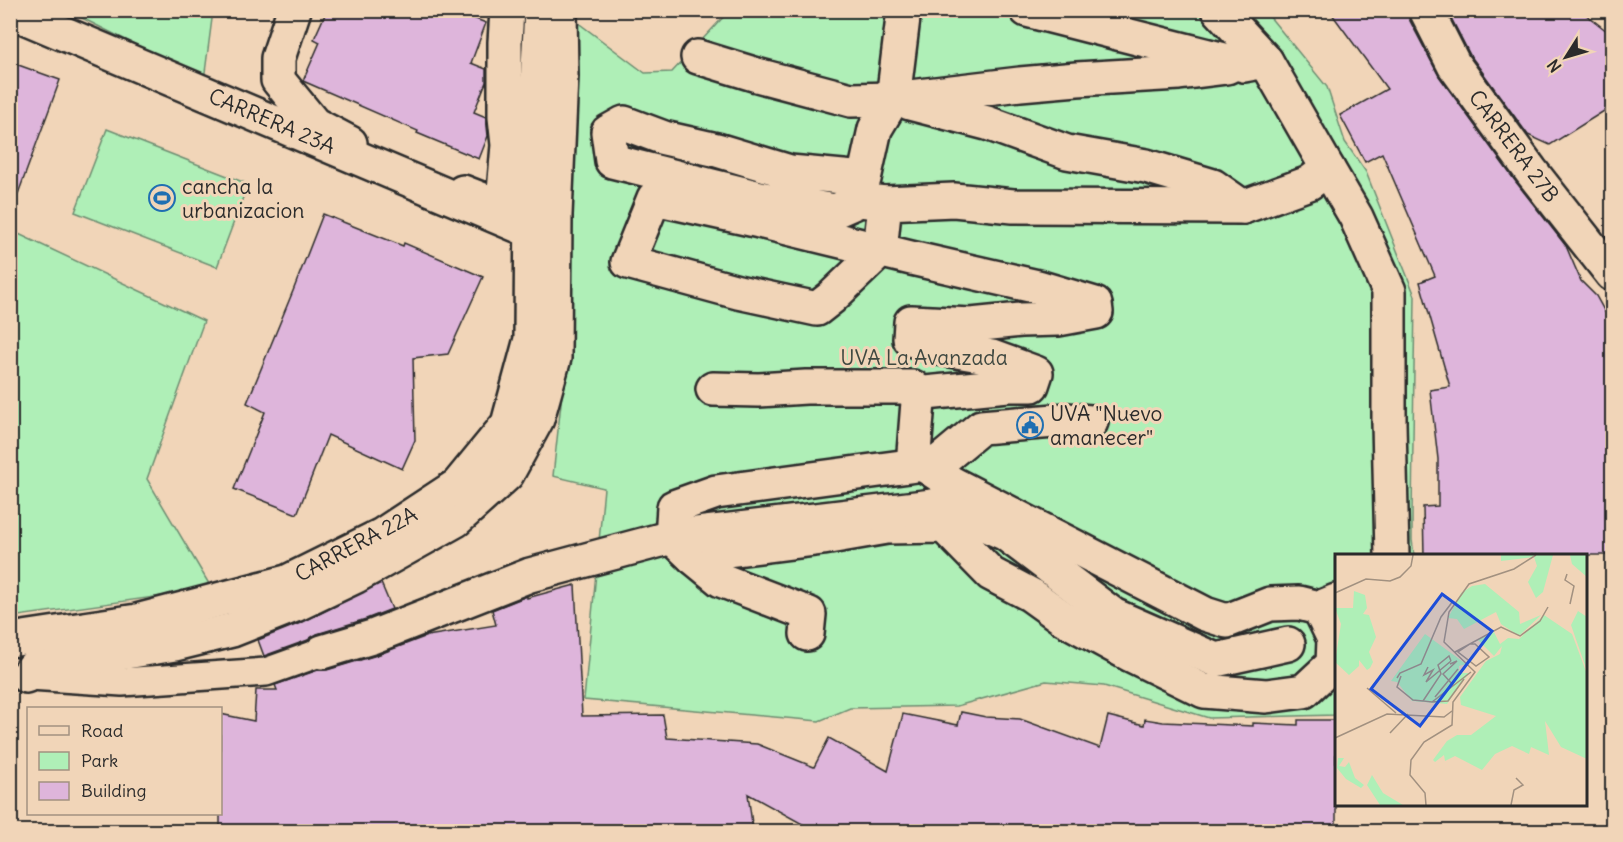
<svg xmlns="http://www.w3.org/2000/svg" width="1623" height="842" viewBox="0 0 1623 842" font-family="Delius,sans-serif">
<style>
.green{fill:#afefb7;stroke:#6d8d71;stroke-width:1.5}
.building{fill:#deb5db;stroke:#2b2b2b;stroke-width:1.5}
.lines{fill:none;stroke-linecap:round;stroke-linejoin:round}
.service-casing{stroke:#2b2b2b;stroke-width:32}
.pedestrian-casing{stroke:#2b2b2b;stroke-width:38}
.minor-casing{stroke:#2b2b2b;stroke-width:38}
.tertiary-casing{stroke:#2b2b2b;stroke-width:38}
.service{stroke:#f1d5b8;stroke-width:27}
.pedestrian{stroke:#f1d5b8;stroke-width:33}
.minor{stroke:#f1d5b8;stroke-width:33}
.tertiary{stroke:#f1d5b8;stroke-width:33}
.labels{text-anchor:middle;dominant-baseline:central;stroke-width:6;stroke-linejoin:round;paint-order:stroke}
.street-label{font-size:21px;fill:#2b2b2b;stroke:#f1d5b8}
.poi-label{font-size:21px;fill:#2b2b2b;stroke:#f1d5b8;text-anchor:start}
.park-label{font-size:21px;fill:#3f4840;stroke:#f1d5b8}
.inset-road{fill:none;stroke:#a29180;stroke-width:1.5}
.view{fill:#1d4ed8;fill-opacity:0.15;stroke:#1d4ed8;stroke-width:3}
.inset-edge{fill:none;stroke:#2b2b2b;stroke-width:3}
</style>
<rect width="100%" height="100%" fill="#f1d5b8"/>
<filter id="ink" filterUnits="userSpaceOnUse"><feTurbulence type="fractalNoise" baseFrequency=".0167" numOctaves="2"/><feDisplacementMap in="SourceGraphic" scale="12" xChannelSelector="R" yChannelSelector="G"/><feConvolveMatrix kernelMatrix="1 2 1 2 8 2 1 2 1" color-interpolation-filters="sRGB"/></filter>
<g filter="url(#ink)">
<g class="green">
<path d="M68,11H213L204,80V79Z"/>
<path d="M729,11H1265L1327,87L1345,142L1366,172L1415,296L1412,512V540L1414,555L1336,556V715L1209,718L1104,686L1046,681L957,706L850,708L819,721L584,700L604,488L553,476L564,376L569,16L645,73L672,72Z"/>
<path d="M107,129L248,184L217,267L75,212Z"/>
<path d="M10,230L204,321L147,479L212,589L11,617Z"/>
</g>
<g class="building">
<path d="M327,10H453L486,23L471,63L486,69V82L474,112L486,117L488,136L479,159L417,133L418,131L303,81L320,42L314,39Z"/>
<path d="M1329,10H1408L1409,19L1439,76L1516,182L1566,246L1581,281L1596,296L1612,325V555H1424L1423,507L1438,506V459L1430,390L1450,387L1420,282L1435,276L1382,153L1365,162L1340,115L1387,89Z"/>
<path d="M1447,10H1580L1612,35V106L1550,145L1528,135L1470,55Z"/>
<path d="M10,62L60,80L15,202L10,201Z"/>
<path d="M323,214L403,246L404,243L483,277L448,354L413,358L415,440L402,469L328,435L297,514L234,489L265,412L247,403L293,291Z"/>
<path d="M381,583L392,609L366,619L317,634L308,640L264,656L258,640L303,622Z"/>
<path d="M575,585L582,716L663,715L667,738L757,744L814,767L829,738L888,771L903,714L958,725L961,712L986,717L1020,719L1100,748L1108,716L1144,725L1145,719L1163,722L1253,726V723L1298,725V720H1336V831H815L748,794L753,831H220V714L254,721L256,690H277L275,685L318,670H327L377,655L427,636L496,625L492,610L527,596V598Z"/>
</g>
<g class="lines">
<defs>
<path id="service" d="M30,676L122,682L266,672L322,652"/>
<g id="pedestrian">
<path d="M294,10L278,58V80L314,124L350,143"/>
<path d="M1219,10L1266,61"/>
<path d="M698,57L757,75L851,100L893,99L1020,84L1077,79L1179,73L1227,67"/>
<path d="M910,103L987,123L1067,152L1146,166L1213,186L1243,207"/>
<path d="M1328,169L1356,217L1389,291V423L1392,556"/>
<path d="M463,192L486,201L503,204L508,145L505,117V42L507,10"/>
<path d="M885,203L860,200L835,211L764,199L612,161L608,132L624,123L664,138L717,150L790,172L864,179L875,129L893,99L904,10"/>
<path d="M713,389L759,390L806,387H913L918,402L913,465"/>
<path d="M915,394L1008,385H1032L1036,373L992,357L939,348L910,339L911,322L971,325L1021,320L1058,319L1096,312L1095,304L1038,287L911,258L759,221L654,198L628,262L738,292L817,309L831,298L880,251L885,203L954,200L1013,206L1243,207L1309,183L1328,169L1266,61L1244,65L1027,10"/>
<path d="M921,463L953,484L1205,614L1227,621L1270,604L1299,603L1319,608L1336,601"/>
<path d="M693,557L712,552L823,538L887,527L944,526L991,574L1031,595L1063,618L1131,655L1204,691L1266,696L1304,691L1333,664L1334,639L1319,608"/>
<path d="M807,634L809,614L721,580L693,557L672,537L674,507L716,492L939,462L981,427L1067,420L1091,422"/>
<path d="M26,676L34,667L175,644L232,630L295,605L356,576L456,520L507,474L537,419L554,358L555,215L561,76L560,10"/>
</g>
<g id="minor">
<path d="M13,10L22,16L531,231"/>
<path d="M1426,10L1454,65L1531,171L1612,274"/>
<path d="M322,652L372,637L530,575L672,537L941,505L1006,534L1113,615L1216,660L1288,644"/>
</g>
<path id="tertiary" d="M10,640L137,621L287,582L382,535L458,485L508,424L531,339L532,185L541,10"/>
</defs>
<use href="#service" class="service-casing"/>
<use href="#pedestrian" class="pedestrian-casing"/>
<use href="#minor" class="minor-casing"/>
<use href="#tertiary" class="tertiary-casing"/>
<use href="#service" class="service"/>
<use href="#pedestrian" class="pedestrian"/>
<use href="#minor" class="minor"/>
<use href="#tertiary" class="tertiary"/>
</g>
</g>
<defs>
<symbol id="stadium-ring" viewBox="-11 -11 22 22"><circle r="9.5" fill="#f1d5b8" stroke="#1f6fb2" stroke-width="1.5"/><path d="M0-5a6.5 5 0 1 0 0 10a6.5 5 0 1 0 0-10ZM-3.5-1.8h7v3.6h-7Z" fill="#1f6fb2"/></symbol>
<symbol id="civic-ring" viewBox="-11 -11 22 22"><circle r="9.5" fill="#f1d5b8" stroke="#1f6fb2" stroke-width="1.5"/><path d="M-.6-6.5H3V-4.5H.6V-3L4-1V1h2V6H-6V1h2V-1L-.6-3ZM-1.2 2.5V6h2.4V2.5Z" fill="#1f6fb2"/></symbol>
</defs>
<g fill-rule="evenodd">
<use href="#stadium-ring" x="147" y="183" width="30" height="30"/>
<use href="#civic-ring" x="1015" y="410" width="30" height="30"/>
</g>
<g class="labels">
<g class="street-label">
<text transform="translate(272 121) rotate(23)">CARRERA 23A</text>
<text transform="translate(1514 146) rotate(53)">CARRERA 27B</text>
<text transform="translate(356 544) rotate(-28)">CARRERA 22A</text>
</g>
<g class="poi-label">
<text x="182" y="186">cancha la<tspan x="182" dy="24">urbanizacion</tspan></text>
<text x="1050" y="413">UVA "Nuevo<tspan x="1050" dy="24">amanecer"</tspan></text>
</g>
<g class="park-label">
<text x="924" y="357">UVA La Avanzada</text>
</g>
</g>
<g transform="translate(1335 554)">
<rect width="252" height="252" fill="#f1d5b8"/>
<path d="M166,1H218L208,38L201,44L193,28L202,12L199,3L166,7ZM235,1H252V23L237,10ZM150,30L184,58L185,70L206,61L184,82L166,70L161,58L129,75L122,65L113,64L126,39L137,32ZM19,37L30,41L32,54L28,60L34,61L41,83L34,98L38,108L35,114L32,116L24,106V112L14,121L0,108L6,70L0,54H18ZM243,57L252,63V117L236,71ZM209,61L237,80L252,120V205L226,193L210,167L214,201L196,193L194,200L177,192L160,200L147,216L120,202L110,207L109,201L100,208L98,206L112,187L122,181H136L161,162L126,151L125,143L151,107L165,100L167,92L159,102L143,86L159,78L165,90L173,84L184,85ZM90,80L131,110L124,112V119H134L112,150L77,147L62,128L56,127ZM3,204H9L4,212L10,213L14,208L20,224L29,231L26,234L11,225L2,214ZM37,221L48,239L68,251H45L32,231Z" fill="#afefb7"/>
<path class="inset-road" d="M232,20L230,26L239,32L235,50M0,39L31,25L55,27L65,23L76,12L78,1M135,90H140L154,103L141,112L123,98ZM120,98L166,73L185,82L205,67L213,53M116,107L114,102L103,111L106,120L88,147L97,148L136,118M115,110L122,107L108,120L118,131M93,113L89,121L98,116L91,128L116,107M66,122L62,133L78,146L88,147M62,124L65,119L86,110L106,63L118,47M32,134L61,159M100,143L123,115M97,148L113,147L129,125M55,179L73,160M0,184L52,160L109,163L117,157M91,251L90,239L75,221L76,206L89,188L117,171L118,148L140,118L109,88L114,58L134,30L179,15L201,1M176,251L179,236L188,231L181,224"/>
<path class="view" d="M107,40L157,77L85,172L36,135Z"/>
<rect width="252" height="252" class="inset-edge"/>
</g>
<rect width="1623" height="842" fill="none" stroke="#f1d5b8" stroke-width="36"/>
<rect x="18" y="18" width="1587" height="806" fill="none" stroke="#2b2b2b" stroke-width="2" filter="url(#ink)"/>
<rect x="27" y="707" width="195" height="108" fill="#f1d5b8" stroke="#a29180" stroke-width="1.5"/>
<rect x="39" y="726" width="30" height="9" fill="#f1d5b8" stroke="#a29180" stroke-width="1.5"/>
<text x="81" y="737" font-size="18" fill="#2b2b2b">Road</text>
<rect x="39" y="752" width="30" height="18" fill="#afefb7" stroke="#a29180" stroke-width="1.5"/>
<text x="81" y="767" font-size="18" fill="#2b2b2b">Park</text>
<rect x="39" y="782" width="30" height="18" fill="#deb5db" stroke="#a29180" stroke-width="1.5"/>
<text x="81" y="797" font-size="18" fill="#2b2b2b">Building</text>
<g transform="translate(1566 57) rotate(233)" stroke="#f1d5b8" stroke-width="4.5" paint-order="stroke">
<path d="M0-4.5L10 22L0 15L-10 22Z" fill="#2b2b2b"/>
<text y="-9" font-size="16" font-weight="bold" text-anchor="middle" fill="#2b2b2b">N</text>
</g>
</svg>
